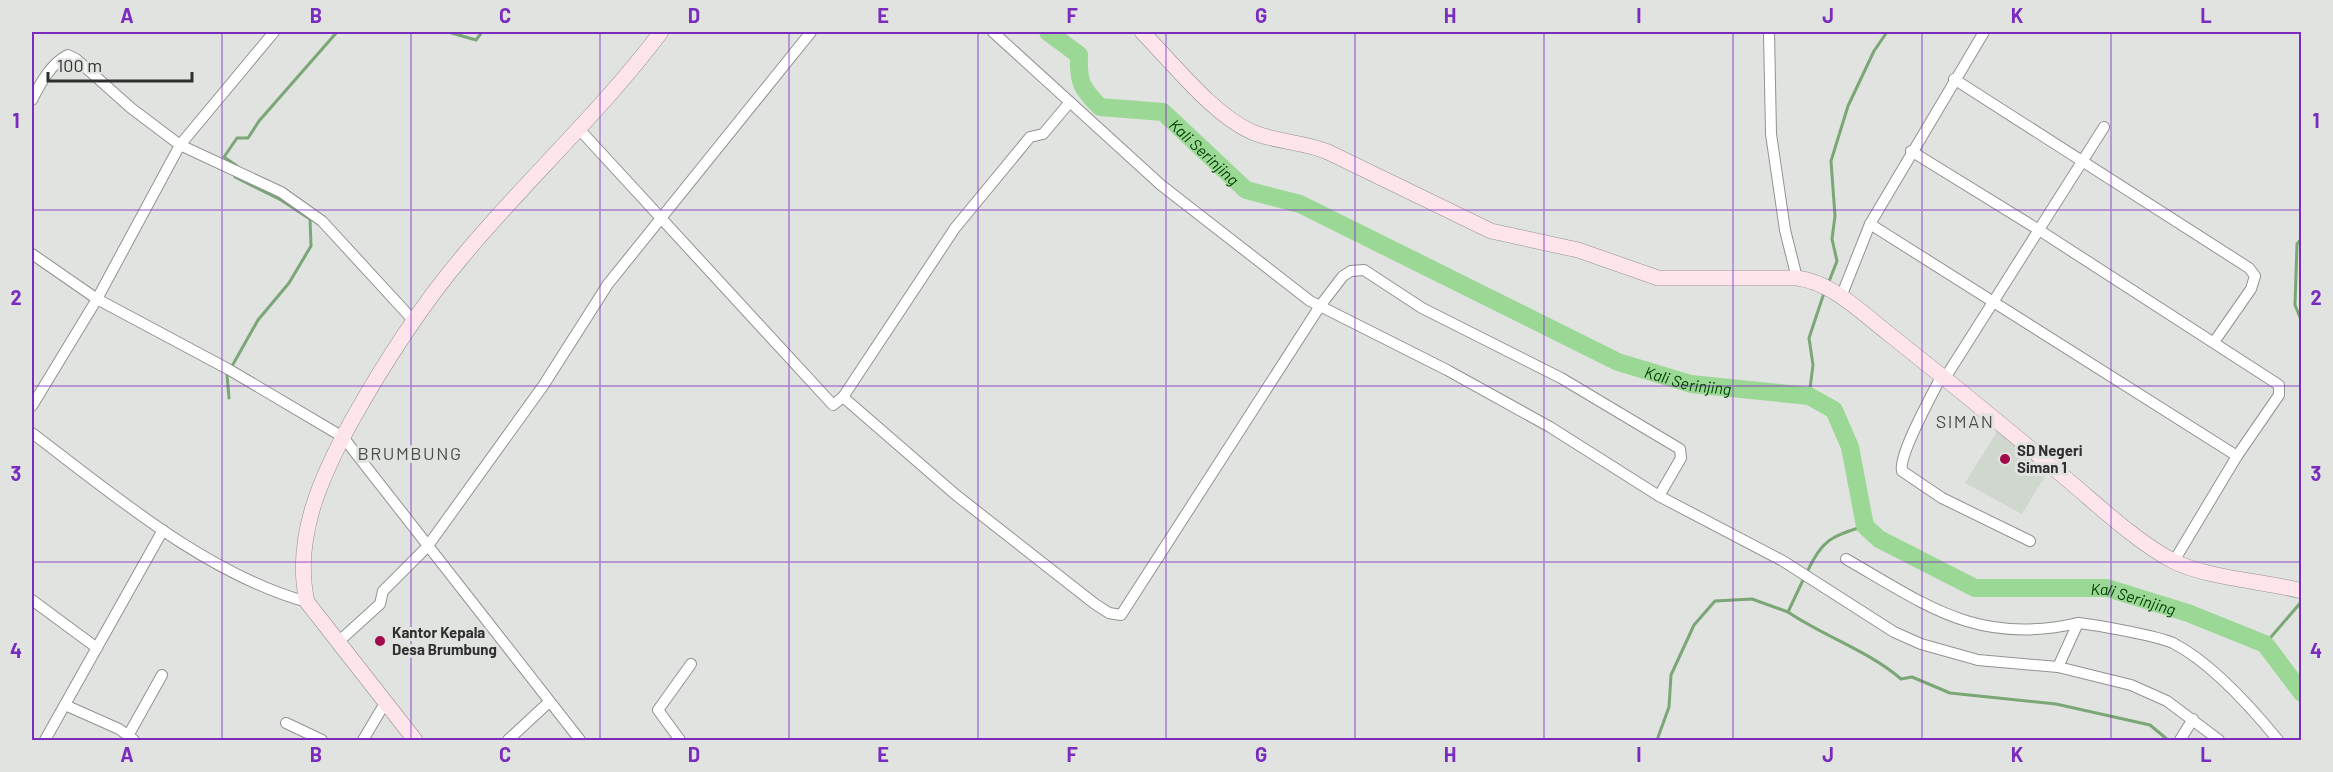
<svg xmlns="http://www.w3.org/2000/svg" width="2333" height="772" viewBox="0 0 2333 772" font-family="Barlow,sans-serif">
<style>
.built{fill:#cfd7ce}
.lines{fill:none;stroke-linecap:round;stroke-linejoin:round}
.stream{stroke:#7ba676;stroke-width:3}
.river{stroke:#9bd895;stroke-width:18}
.street-casing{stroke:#919391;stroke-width:12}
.secondary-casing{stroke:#919391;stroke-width:16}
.street{stroke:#fff;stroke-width:10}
.secondary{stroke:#fee4eb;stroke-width:15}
.grid{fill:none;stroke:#7b2cbf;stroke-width:1.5;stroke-opacity:0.55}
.poi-dot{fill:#a10a4d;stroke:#e0e3e0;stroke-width:2}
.labels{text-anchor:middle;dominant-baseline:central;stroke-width:6;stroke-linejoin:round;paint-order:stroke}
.poi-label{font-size:15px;font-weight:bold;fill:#2f302f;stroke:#e0e3e0;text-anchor:start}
.water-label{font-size:16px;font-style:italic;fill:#004200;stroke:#e0e3e0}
.quarter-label{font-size:18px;letter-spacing:1.5px;fill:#4c4e4b;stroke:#e0e3e0}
.neatline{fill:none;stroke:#7b2cbf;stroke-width:2}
.grid-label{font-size:20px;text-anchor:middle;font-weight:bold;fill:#7b2cbf}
</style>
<rect width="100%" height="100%" fill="#e0e3e0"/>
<path class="built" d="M1998,430L2047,473L2022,514L1965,483Z"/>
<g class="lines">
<g class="stream">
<path d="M448,32L476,40L482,32"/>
<path d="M2302,238L2297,244L2295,305L2302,322"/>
<path d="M1828,284L1837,261L1832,239L1835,216L1831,161L1848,106L1874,51L1887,32"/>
<path d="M1809,396L1813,365L1809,338L1824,293"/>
<path d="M229,398L227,375L258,320L289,283L311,246L310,219L281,200L235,177L237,166L224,157L237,138H248L259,121L337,32"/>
<path d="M1807,572C1822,540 1831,536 1865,526"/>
<path d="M1788,612C1823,636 1869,651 1901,679L1912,677L1950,693L2056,704L2150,725L2168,740"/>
<path d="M2265,644L2302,601"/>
<path d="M1657,740L1669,707L1671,675L1694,625L1715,601L1752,599L1788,612L1804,578"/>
</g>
<path class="river" id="s1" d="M1048,32L1079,55C1078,82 1081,88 1100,107L1163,112L1246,190L1300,204L1618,362L1691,384L1809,396L1834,410L1850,447L1865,526L1879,539L1975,588H2107L2188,613L2265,644L2302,693"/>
<defs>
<g id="street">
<path d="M993,32L1161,185L1310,301L1447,370L1550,427L1659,496L1783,561L1894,632L1921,644L1978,660L2058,667L2131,685L2167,701L2219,740"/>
<path d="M1769,32L1771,134L1785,230L1797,278"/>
<path d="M1954,79L2249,268L2255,276L2251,289L2214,342"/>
<path d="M32,100C40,84 51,63 68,55L76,59L131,108L180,145L281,192L322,221L413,320"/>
<path d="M579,129L833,405L843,397L955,228L1030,137L1043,134L1070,102"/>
<path d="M1911,151L2039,230L2279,385V395L2237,456L2174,561"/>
<path d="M1870,224L2237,456"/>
<path d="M32,254L97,299L228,369L343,437L580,740"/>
<path d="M1841,297L1870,224L1984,32"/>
<path d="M1942,375C1933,393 1898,455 1902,471L1942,498L2030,541"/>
<path d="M1945,378L2104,127"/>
<path d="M843,397L956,495L1095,604L1109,613L1121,615L1320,306L1343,276L1351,271L1364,270L1422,308L1561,378L1680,449L1681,458L1659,496"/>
<path d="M32,406L97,299L180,145L274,32"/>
<path d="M32,433C114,495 206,574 307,602"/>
<path d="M1846,559C1928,606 1978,646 2078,623"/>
<path d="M32,600L97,648"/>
<path d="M337,643L380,604L383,591L427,547L543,386L608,284L811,32"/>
<path d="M2058,667L2078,623C2098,625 2157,636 2173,643C2212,663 2251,707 2278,740"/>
<path d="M65,705L119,729L134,740"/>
<path d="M286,723L322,740"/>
<path d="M129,734L162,675"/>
<path d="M45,740L163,530"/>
<path d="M363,740L385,703"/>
<path d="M508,740L549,702"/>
<path d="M680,740L658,710L691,664"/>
<path d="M2180,740L2193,719"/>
</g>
<g id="secondary">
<path d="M1142,32C1173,63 1212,114 1252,132C1276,142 1304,142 1328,152L1491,231L1578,250L1658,278H1797C1832,282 1863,314 1889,334C1950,382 2010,431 2069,481C2100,507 2137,542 2173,561C2207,578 2263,581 2302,591"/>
<path d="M415,740L307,602C293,538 321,477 351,422C384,363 420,307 463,256C527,179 601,112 661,32"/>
</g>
</defs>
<use href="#street" class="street-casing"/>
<use href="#secondary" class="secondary-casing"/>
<use href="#street" class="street"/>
<use href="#secondary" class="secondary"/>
</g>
<path class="grid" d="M222,32V740M411,32V740M600,32V740M789,32V740M978,32V740M1166,32V740M1355,32V740M1544,32V740M1733,32V740M1922,32V740M2111,32V740M32,210H2302M32,386H2302M32,562H2302"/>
<g class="poi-dot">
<circle cx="2005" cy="459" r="6"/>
<circle cx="380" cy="641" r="6"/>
</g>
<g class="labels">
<g class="poi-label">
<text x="2017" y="450">SD Negeri<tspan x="2017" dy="17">Siman 1</tspan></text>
<text x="392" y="632">Kantor Kepala<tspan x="392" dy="17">Desa Brumbung</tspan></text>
</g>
<g class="water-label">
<text stroke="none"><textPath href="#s1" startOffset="218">Kali Serinjing</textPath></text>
<text stroke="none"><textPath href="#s1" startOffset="758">Kali Serinjing</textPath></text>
<text stroke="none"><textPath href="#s1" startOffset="1316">Kali Serinjing</textPath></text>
</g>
<g class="quarter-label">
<text x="1965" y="421">SIMAN</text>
<text x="410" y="453">BRUMBUNG</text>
</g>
</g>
<rect width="2333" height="772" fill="none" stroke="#e0e3e0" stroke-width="66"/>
<path d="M48 72v9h144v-9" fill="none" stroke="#2f302f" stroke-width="3"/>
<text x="57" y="72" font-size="18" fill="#2f302f" stroke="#e0e3e0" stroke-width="4.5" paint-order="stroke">100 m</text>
<rect x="33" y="33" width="2267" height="706" class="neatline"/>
<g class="grid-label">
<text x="127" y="23">A</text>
<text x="316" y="23">B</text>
<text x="505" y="23">C</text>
<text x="694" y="23">D</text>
<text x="883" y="23">E</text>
<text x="1072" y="23">F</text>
<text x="1261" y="23">G</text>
<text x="1450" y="23">H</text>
<text x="1639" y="23">I</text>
<text x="1828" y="23">J</text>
<text x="2017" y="23">K</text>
<text x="2206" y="23">L</text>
<text x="16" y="128">1</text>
<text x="2316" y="128">1</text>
<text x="16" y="305">2</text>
<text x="2316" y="305">2</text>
<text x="16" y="481">3</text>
<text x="2316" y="481">3</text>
<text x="16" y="658">4</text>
<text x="2316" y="658">4</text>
<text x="127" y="762">A</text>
<text x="316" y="762">B</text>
<text x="505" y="762">C</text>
<text x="694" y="762">D</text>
<text x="883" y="762">E</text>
<text x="1072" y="762">F</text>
<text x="1261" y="762">G</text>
<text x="1450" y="762">H</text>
<text x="1639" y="762">I</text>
<text x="1828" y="762">J</text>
<text x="2017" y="762">K</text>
<text x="2206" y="762">L</text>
</g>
</svg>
